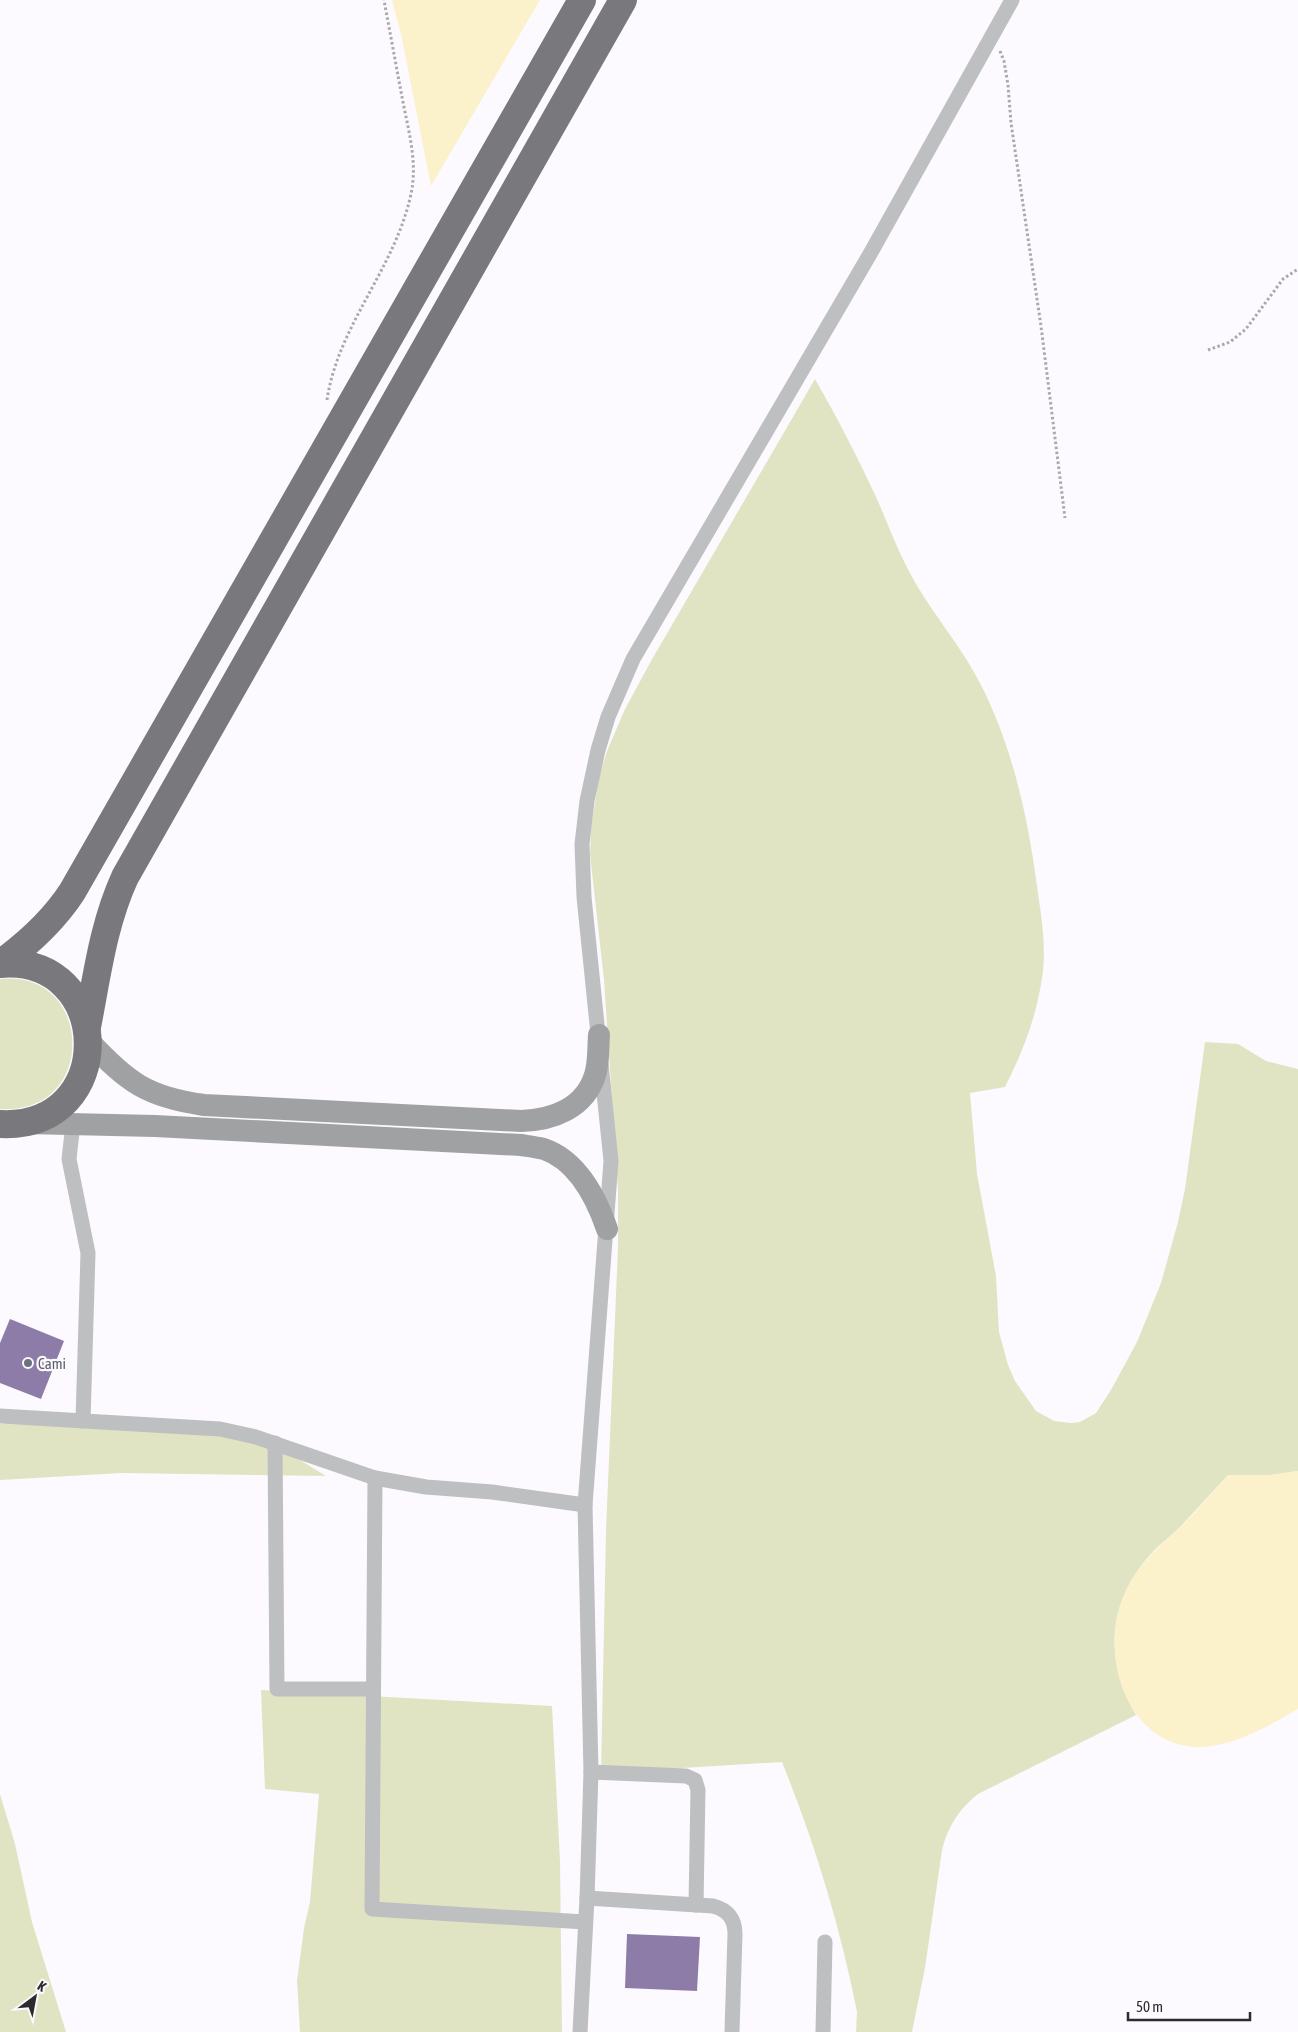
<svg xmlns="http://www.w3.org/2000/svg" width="1298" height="2032" viewBox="0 0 1298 2032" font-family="'Asap Condensed',sans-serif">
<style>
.green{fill:#e1e4c3}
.sand{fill:#fbf2cc}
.building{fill:#8d7ba8}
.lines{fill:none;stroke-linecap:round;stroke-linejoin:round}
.path{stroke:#aaa8ab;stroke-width:3;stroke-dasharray:2.5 2.5;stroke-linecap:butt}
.street{stroke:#bebfc0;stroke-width:15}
.secondary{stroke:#a0a1a3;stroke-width:22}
.highway{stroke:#79797d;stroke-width:28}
.worship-dot{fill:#6b7280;stroke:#fcfafe;stroke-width:2}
.labels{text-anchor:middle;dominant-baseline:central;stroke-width:4.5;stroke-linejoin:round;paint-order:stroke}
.worship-label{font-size:15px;fill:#5b616d;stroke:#fcfafe;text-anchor:start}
</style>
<rect width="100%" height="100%" fill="#fcfafe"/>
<g class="green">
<path d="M815,379C838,419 858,458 877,499C888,524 897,549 910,573C931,613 962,646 982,687C1013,749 1028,818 1037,886C1041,914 1046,943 1043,971C1038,1012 1024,1050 1005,1087L970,1093L977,1174L996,1276L999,1332L1008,1365L1015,1381L1036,1411L1054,1421L1071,1423L1080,1422L1096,1413L1111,1390L1137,1342L1161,1283L1178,1222L1185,1189L1205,1042L1238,1044L1266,1061L1298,1069V1471L1271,1475H1228C1212,1492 1197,1509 1181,1526C1172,1536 1160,1543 1151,1554C1107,1602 1104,1660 1136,1715L978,1794C959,1809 948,1826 942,1850L925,1968L912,2032H856L857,2012C840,1926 815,1844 782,1762L601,1773L606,1530L618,1247V1191L604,980L590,854L591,828L599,777L607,751L625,709L651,661Z"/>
<path d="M0,979C93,968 100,1115 0,1109Z"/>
<path d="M0,1424L192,1427L287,1452L326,1476L121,1473L0,1480Z"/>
<path d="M261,1690L552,1706L560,1861L562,2032H300L297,1981L304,1928L310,1902L319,1794L265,1789Z"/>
<path d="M0,1794L15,1844L32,1922L66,2032H0Z"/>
</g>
<g class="sand">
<path d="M392,0H540L431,186L402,39Z"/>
<path d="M1298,1471V1709C1271,1725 1232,1747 1200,1747C1127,1747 1099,1656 1123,1598C1135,1568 1156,1549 1179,1528C1197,1512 1212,1492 1228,1475H1271Z"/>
</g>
<g class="building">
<path d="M10,1319L64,1341L41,1399L0,1383V1343Z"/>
<path d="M627,1934L700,1937L697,1991L625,1988Z"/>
</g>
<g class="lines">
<g class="path">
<path d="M1000,51L1004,61L1008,85L1011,123L1041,326L1065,518"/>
<path d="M1208,350L1230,342L1246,329L1283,279L1298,269"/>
<path d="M327,400C338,325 395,269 411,194C418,162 408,129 402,97C396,65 390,32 384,0"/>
</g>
<g class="street">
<path d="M73,1124L69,1159L88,1253L83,1421"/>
<path d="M0,1416L220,1429L256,1437L375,1478L426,1487L492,1492L585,1505"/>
<path d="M275,1443L277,1689H373"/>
<path d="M375,1478L372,1909L585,1922"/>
<path d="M591,1772L686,1776L695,1780L698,1790L696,1905"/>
<path d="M587,1898L713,1906C728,1910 735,1919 735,1934L732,2032"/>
<path d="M580,2032L587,1898L591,1772L585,1505L611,1161L584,897L582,844L587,801L598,750L608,717L633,659L870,254L1012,0"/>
<path d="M823,2032L825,1942"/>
</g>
<g class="secondary">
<path d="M89,1041C127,1082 147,1097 204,1105L521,1121C553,1120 585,1108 595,1075C599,1063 598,1048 599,1035"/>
<path d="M26,1123L155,1126L521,1145C528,1146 537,1147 544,1149C578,1161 596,1197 607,1229"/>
</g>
<g class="highway">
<path d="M0,964C29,943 53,921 72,892L582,0"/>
<path d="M0,964C114,954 120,1130 0,1124"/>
<path d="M87,1027C97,976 103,925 125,877L623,0"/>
</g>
</g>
<circle class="worship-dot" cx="28" cy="1363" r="5"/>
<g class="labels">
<g class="worship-label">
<text x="38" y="1363">Cami</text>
</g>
</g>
<g transform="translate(35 1997) rotate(32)" stroke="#fcfafe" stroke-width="4" paint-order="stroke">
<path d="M0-4L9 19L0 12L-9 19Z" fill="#2b2a2c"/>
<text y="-8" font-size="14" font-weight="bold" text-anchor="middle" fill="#2b2a2c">K</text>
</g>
<path d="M1128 2012v8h122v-8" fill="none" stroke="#2b2a2c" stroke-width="2.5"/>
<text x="1136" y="2012" font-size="15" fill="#2b2a2c" stroke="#fcfafe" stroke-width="4" paint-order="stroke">50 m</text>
</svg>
